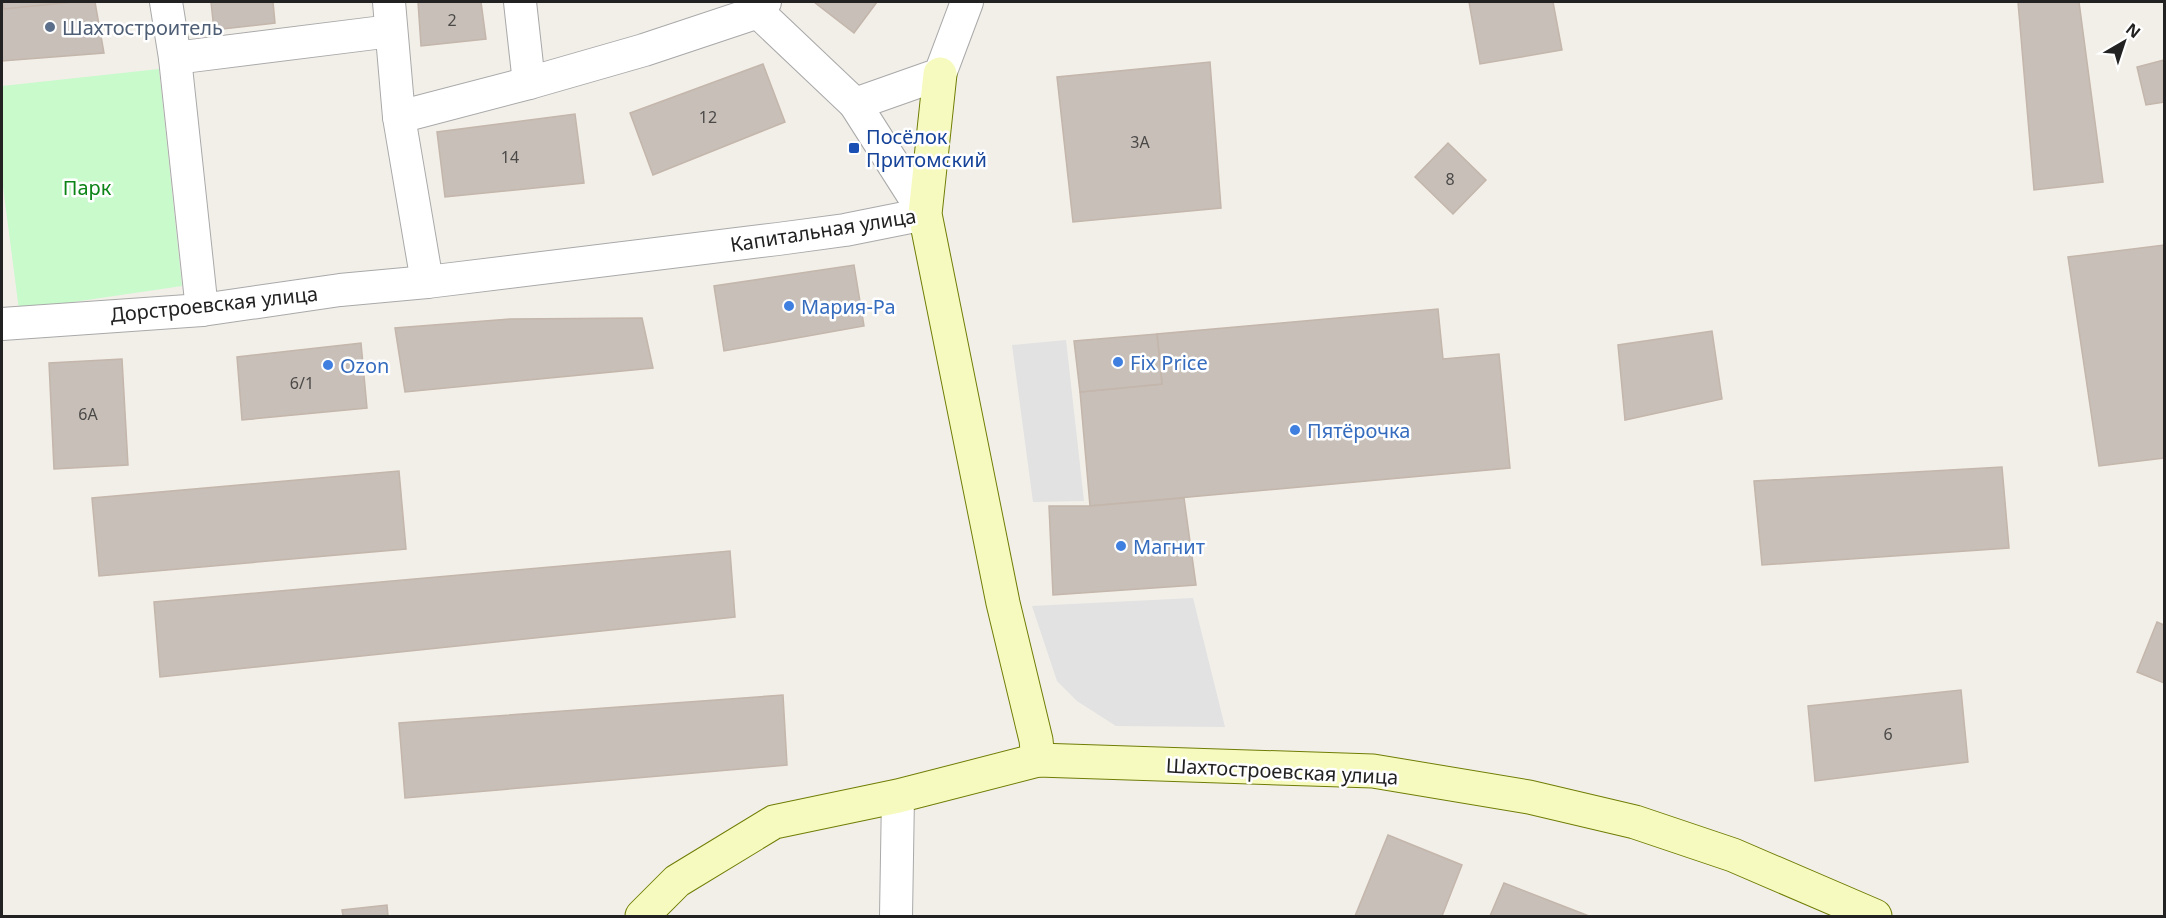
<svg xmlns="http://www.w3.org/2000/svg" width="2166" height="918" viewBox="0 0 2166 918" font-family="'Noto Sans',sans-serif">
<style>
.park{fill:#c8facc}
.parking{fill:#e2e2e2}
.building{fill:#c7bfb8;stroke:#c4b6ab;stroke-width:1.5}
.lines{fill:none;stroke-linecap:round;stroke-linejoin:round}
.street-casing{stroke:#a9a9a9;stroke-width:34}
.secondary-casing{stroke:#707d05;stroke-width:35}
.street{stroke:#fff;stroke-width:32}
.secondary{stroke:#f7fabf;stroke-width:33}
.service-dot{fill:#5c6f8a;stroke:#fff;stroke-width:2}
.transit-dot{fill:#1a4fb4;stroke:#fff;stroke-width:2}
.shop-dot{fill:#3f7fe0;stroke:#fff;stroke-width:2}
.labels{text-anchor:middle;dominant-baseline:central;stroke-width:5;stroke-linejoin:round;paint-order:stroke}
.number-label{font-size:16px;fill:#4b4948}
.service-label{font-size:20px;fill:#4e5e75;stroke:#fff;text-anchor:start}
.transit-label{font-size:20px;fill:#164399;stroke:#fff;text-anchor:start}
.park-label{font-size:20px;fill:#0c8416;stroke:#fff}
.street-label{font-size:20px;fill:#222;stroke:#fff}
.shop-label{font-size:20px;fill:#366cbe;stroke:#fff;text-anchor:start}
</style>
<rect width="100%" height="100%" fill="#f2efe9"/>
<path class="park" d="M159,69L182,286L19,310L2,179V86Z"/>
<g class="parking">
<path d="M1066,340L1084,501L1033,502L1012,345Z"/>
<path d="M1193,598L1225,727L1116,726L1077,701L1057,681L1032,606Z"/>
</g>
<g class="building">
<path d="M2,2H95L104,53L2,61Z"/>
<path d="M3,2H73L4,9Z"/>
<path d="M211,2H273L275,23L214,30Z"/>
<path d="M418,2H481L486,39L421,46Z"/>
<path d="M814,2H877L854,33Z"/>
<path d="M1469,2H1553L1562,50L1480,64Z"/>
<path d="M2018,2H2079L2103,182L2034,190Z"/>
<path d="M2164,60V102L2146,105L2137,67Z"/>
<path d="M1210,62L1221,208L1073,222L1057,77Z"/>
<path d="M763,64L785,122L653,175L630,113Z"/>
<path d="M575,114L584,183L445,197L437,132Z"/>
<path d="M1448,143L1486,180L1453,214L1415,177Z"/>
<path d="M2164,245V458L2099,466L2068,257Z"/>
<path d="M854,265L864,326L724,351L714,286Z"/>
<path d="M1438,309L1443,359L1499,354L1510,468L1090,506L1080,392L1162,384L1157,334Z"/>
<path d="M642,318L653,368L405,392L395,328L510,319Z"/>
<path d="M1712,331L1722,399L1625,420L1618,345Z"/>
<path d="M1157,334L1162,384L1080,392L1074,341Z"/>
<path d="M361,343L367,408L242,420L237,357Z"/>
<path d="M122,359L128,465L54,469L49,363Z"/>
<path d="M2002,467L2009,548L1762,565L1754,481Z"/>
<path d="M399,471L406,549L99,576L92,498Z"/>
<path d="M1184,498L1196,585L1053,595L1049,506H1090Z"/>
<path d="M730,551L735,617L160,677L154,602Z"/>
<path d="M2157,622L2164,625V683L2137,672Z"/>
<path d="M1961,690L1968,762L1815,781L1808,706Z"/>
<path d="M783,695L787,765L405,798L399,723Z"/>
<path d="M1388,835L1462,865L1442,916H1355Z"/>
<path d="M1504,883L1589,916H1490Z"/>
<path d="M387,905L388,916H343L342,910Z"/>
</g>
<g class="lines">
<defs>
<g id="street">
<path d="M166,2L175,58L202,310"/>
<path d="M389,2L399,117L427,282"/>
<path d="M520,2L529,83"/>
<path d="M758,12L855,104"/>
<path d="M175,58L391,31"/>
<path d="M399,117L529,83L644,50L758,12L765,2"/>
<path d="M2,324L202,310L340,290L427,282L778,239L845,230L925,214L855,104L940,74L967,2"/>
<path d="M896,916L898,796"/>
</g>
<g id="secondary">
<path d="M940,74L925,214L1003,603L1036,740L1038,760"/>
<path d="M642,916L677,881L774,822L898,796L1038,760L1373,771L1529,797L1635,822L1733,855L1875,916"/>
</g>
</defs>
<use href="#street" class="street-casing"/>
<use href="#secondary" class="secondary-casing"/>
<use href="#street" class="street"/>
<use href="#secondary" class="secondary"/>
</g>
<circle class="service-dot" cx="50" cy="27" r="6"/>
<rect class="transit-dot" x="848" y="142" width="12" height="12" rx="3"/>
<g class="shop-dot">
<circle cx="789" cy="306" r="6"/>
<circle cx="1118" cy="362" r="6"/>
<circle cx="328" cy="365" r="6"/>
<circle cx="1295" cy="430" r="6"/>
<circle cx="1121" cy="546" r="6"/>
</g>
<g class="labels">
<g class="number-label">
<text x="452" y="20">2</text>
<text x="708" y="117">12</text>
<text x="1140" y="142">3А</text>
<text x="510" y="157">14</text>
<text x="1450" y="179">8</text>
<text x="302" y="383">6/1</text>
<text x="88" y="414">6А</text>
<text x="1888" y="734">6</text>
</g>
<g class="service-label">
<text x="62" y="27">Шахтостроитель</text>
</g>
<g class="transit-label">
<text x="866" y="136">Посёлок<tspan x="866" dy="23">Притомский</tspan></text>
</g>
<g class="park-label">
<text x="87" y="187">Парк</text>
</g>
<g class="street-label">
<text transform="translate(823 230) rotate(-9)">Капитальная улица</text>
<text transform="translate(214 304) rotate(-6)">Дорстроевская улица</text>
<text transform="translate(1282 771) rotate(3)">Шахтостроевская улица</text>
</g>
<g class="shop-label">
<text x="801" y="306">Мария-Ра</text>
<text x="1130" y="362">Fix Price</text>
<text x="340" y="365">Ozon</text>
<text x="1307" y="430">Пятёрочка</text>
<text x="1133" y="546">Магнит</text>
</g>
</g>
<rect width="2166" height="918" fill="none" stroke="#222222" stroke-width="6"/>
<g transform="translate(2124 42) rotate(39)" stroke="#ffffff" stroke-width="4.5" paint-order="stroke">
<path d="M0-4.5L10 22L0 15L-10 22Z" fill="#222222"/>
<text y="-9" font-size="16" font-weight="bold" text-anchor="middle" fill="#222222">N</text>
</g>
</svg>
